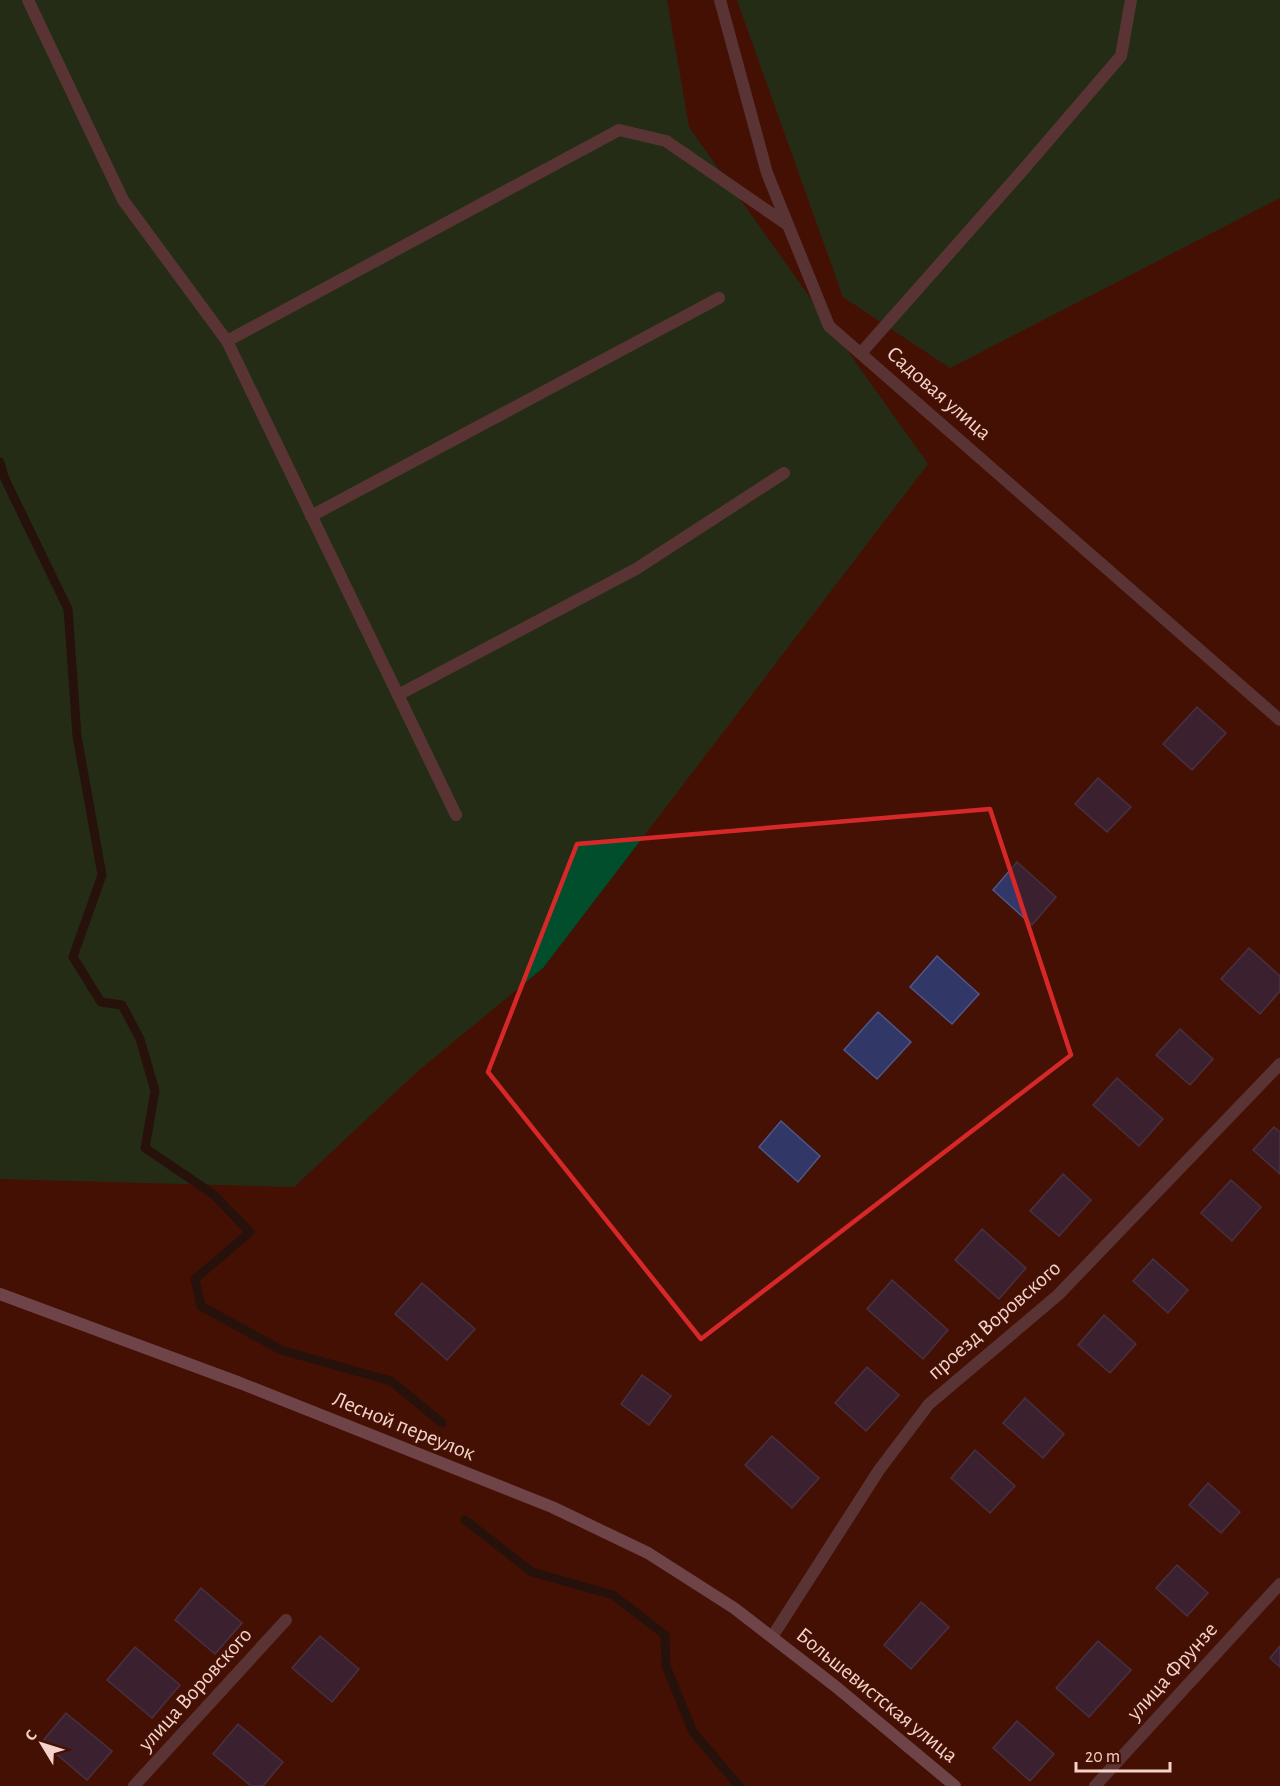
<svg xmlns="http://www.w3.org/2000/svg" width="1280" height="1786" viewBox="0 0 1280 1786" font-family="'Alegreya Sans',sans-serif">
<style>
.green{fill:#004e2b}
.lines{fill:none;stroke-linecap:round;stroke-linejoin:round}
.stream{stroke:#061316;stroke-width:9}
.building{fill:#313766;stroke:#4f5789;stroke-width:1.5}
.lane{stroke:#776171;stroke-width:12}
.street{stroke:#776171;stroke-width:12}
.secondary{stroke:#a5839c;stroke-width:12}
.marked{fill:none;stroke:#d62828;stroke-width:4.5;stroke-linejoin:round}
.labels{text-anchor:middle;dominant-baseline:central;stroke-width:5;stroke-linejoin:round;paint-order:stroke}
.street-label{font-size:22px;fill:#f5d3ca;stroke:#441104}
</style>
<rect width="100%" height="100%" fill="#441104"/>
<g class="green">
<path d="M0,0H667L689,127L928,464L543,968L418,1071L294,1187L0,1179Z"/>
<path d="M737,0H1280V198L950,368L843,297Z"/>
</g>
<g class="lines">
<g class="stream">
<path d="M0,462L4,477L68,609L77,736L102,875L73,957L101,1002L122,1005L140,1039L155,1091L145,1148L213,1194L250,1232L195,1279L201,1306L281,1350L391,1381L442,1423"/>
<path d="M465,1520L532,1572L613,1595L665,1635L666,1666L693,1732L739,1786"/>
</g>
</g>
<g class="building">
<path d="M1197,707L1226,733L1192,770L1163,744Z"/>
<path d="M1098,778L1131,807L1107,832L1075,804Z"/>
<path d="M1017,862L1056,897L1032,925L993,890Z"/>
<path d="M1249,948L1280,976V991L1260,1014L1221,979Z"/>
<path d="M937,956L979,994L952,1024L910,987Z"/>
<path d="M878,1012L911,1042L877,1079L844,1050Z"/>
<path d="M1180,1029L1213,1059L1190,1085L1156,1055Z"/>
<path d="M1117,1078L1163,1119L1139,1146L1093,1105Z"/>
<path d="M781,1121L820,1156L798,1182L759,1147Z"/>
<path d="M1274,1127L1280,1132V1174L1253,1150Z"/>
<path d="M1063,1174L1091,1200L1059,1236L1030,1211Z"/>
<path d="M1231,1180L1261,1207L1232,1241L1201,1213Z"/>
<path d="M982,1229L1026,1268L999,1299L955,1260Z"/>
<path d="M1153,1259L1188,1290L1168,1313L1133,1281Z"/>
<path d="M892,1280L948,1330L923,1359L867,1309Z"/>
<path d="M422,1283L475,1329L447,1360L395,1314Z"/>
<path d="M1104,1315L1136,1344L1110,1373L1078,1345Z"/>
<path d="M867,1367L899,1395L866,1431L835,1403Z"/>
<path d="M642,1375L671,1396L649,1425L621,1404Z"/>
<path d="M1025,1398L1064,1434L1043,1458L1003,1423Z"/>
<path d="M772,1436L819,1478L792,1508L745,1465Z"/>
<path d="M975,1450L1015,1486L990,1513L951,1478Z"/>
<path d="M1208,1483L1240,1512L1221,1533L1189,1505Z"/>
<path d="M1177,1565L1208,1593L1187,1616L1156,1588Z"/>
<path d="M201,1588L242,1623L215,1654L175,1620Z"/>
<path d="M921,1602L949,1627L911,1669L884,1645Z"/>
<path d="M320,1636L359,1669L332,1702L292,1668Z"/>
<path d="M1098,1641L1131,1670L1089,1717L1056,1688Z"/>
<path d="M1280,1646V1667L1270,1658Z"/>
<path d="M135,1647L180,1685L152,1718L107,1680Z"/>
<path d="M66,1713L112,1751L87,1780L42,1742Z"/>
<path d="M1017,1721L1054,1754L1030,1781L993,1748Z"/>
<path d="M238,1724L283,1762L263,1786H251L213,1754Z"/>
</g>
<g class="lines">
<g class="lane">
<path d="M28,0L123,200L227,341"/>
<path d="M861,353L1023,170L1121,56L1131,0"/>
<path d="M311,516L719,298"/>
<path d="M398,695L636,569L784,473"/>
<path d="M456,815L227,341L619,130L666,141L788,225"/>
</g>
<g class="street">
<path d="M720,0L767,173L829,326L1280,720"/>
<path d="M772,1637L879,1470L929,1404L1058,1295L1280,1064"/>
<path d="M134,1786L286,1620"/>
<path d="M1095,1786L1280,1584"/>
</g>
<path class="secondary" d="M0,1294L240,1383L552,1507L648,1553L734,1608L835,1686L955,1786"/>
</g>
<path d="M0 0H1280V1786H0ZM990,809L1071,1055L701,1339L488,1072L577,844Z" fill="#441104" fill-opacity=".55" fill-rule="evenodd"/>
<path class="marked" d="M990,809L1071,1055L701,1339L488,1072L577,844Z"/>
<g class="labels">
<g class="street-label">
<text transform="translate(939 393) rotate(41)">Садовая улица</text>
<text transform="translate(994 1320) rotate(-41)">проезд Воровского</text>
<text transform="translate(404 1426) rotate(22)">Лесной переулок</text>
<text transform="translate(1172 1671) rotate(-48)">улица Фрунзе</text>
<text transform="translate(195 1689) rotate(-48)">улица Воровского</text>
<text transform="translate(877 1695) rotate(39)">Большевистская улица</text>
</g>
</g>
<g transform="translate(42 1744) rotate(308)" stroke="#441104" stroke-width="4.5" paint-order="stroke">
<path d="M0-4.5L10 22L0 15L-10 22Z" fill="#f5d3ca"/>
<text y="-9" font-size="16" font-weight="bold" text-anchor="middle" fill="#f5d3ca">С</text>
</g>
<path d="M1076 1762v9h94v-9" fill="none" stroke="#f5d3ca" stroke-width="3"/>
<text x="1085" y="1762" font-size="18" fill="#f5d3ca" stroke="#441104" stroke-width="4.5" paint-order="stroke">20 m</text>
</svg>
